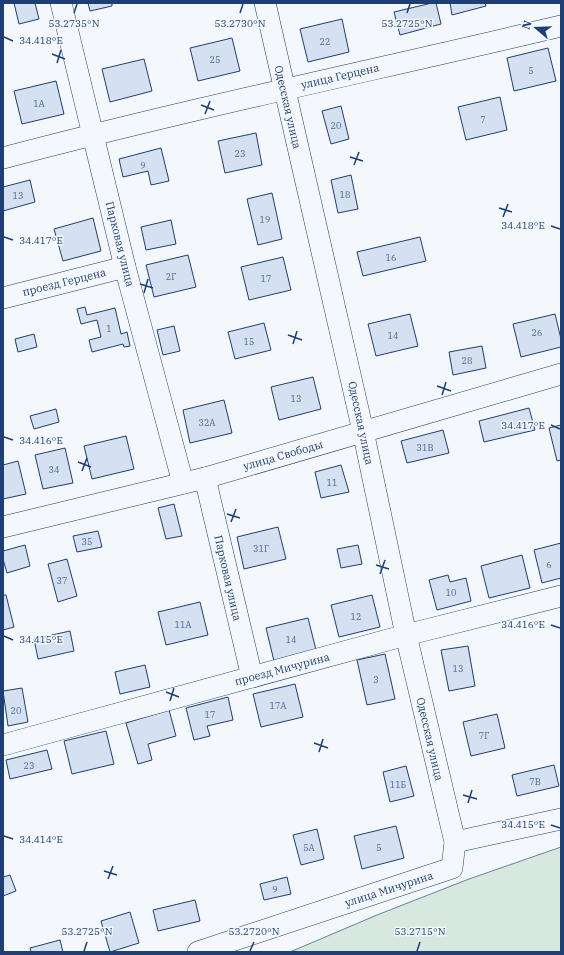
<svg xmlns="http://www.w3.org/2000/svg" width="564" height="955" viewBox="0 0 564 955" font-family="'IBM Plex Serif',serif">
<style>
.green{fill:#d7e8df;stroke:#687fa3}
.building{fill:#d5e0f0;stroke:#1d3f73}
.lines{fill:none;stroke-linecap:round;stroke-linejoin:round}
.minor-casing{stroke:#1d3f73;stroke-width:22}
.minor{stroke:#f4f7fb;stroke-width:21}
.ticks{fill:none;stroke:#1d3f73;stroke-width:1.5}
.labels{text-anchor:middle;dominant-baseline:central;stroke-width:3;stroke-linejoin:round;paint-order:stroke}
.number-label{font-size:9px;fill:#4b6792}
.street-label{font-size:11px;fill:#1d3f73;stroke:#f4f7fb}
.ticks-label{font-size:10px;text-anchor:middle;fill:#1d3f73;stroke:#f4f7fb;stroke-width:3;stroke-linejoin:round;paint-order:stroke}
</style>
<rect width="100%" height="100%" fill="#f4f7fb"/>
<path class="green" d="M561,847V952H290L377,915L469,879Z"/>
<g class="building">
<path d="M14,3H35L39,19L19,24Z"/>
<path d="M88,3H112V6L90,11Z"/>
<path d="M432,3H436L441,24L400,35L394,12Z"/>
<path d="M450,3H485L486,6L452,15Z"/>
<path d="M342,19L349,52L308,62L300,29Z"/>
<path d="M232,38L240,71L198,81L190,48Z"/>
<path d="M548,48L556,81L514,91L507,58Z"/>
<path d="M144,59L152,91L110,102L102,69Z"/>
<path d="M56,81L64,114L22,124L14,91Z"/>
<path d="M500,97L507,130L466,140L458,107Z"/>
<path d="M341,106L349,139L331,144L322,111Z"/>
<path d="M256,133L262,165L225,173L218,141Z"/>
<path d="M161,148L169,181L151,185L148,171L123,177L119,159Z"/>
<path d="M351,175L358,209L338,213L331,180Z"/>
<path d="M30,180L35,202L3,211V187Z"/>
<path d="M272,193L282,239L258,245L247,199Z"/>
<path d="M93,218L101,251L63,261L54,229Z"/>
<path d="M171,220L176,244L146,250L141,227Z"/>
<path d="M420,237L426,261L363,276L357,252Z"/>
<path d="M188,255L196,287L154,297L146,265Z"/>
<path d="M283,257L291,290L249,300L241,267Z"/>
<path d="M85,307L87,315L115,308L121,334L127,332L130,346L124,347L123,344L92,352L89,340L101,337L97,320L81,324L77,309Z"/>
<path d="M410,314L418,346L376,356L368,324Z"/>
<path d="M555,314L561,339V347L521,357L513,324Z"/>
<path d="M264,323L271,350L235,359L228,332Z"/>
<path d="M174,326L180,351L163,355L157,330Z"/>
<path d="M34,334L37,347L18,352L15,339Z"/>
<path d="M482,346L486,368L453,375L449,352Z"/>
<path d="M313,377L321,409L279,420L271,387Z"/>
<path d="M224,400L232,433L190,443L183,410Z"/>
<path d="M529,408L535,430L484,442L479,421Z"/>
<path d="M56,409L59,422L34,429L30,416Z"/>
<path d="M561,425V460L557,461L549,428Z"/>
<path d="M443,430L449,453L407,463L401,441Z"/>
<path d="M126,436L134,469L92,479L84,446Z"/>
<path d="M65,448L73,483L43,489L35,455Z"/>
<path d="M18,461L26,494L3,499V465Z"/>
<path d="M341,465L349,492L321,498L315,472Z"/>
<path d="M174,504L182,536L166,539L158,508Z"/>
<path d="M278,527L286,559L244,569L237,537Z"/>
<path d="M98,531L102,547L77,552L73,536Z"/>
<path d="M561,543V578L542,583L534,550Z"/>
<path d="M25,545L30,566L7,573L3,559V551Z"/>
<path d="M358,545L362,564L341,568L337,549Z"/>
<path d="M522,555L530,588L489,598L481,566Z"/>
<path d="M67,559L77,596L58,602L48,564Z"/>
<path d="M448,575L450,582L466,578L471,601L437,610L429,580Z"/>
<path d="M3,595H6L14,627L3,630Z"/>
<path d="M372,595L380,627L339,637L331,605Z"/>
<path d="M200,602L208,635L166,645L158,612Z"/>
<path d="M308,618L316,650L274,661L266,628Z"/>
<path d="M70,631L74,651L38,659L34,639Z"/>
<path d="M468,646L475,686L449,691L441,650Z"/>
<path d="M385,654L395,699L367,705L357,660Z"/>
<path d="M145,665L150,687L120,694L115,672Z"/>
<path d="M295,684L303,717L261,727L253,694Z"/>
<path d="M22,688L28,722L8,726L3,691Z"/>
<path d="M228,697L233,720L207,726L210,736L194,740L186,708Z"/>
<path d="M169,710L176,736L148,744L152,760L138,764L126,723Z"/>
<path d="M497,714L505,748L471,756L463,722Z"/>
<path d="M106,731L114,764L72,774L64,741Z"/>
<path d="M47,750L52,769L10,779L6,760Z"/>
<path d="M554,765L559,786L517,796L512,775Z"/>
<path d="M406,766L414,796L390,802L383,772Z"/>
<path d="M396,826L404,858L362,869L354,836Z"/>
<path d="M317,829L324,859L301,865L293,835Z"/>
<path d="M10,875L16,891L3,896V877Z"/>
<path d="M287,877L291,894L264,900L260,884Z"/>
<path d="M195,900L200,921L158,931L153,910Z"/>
<path d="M130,912L139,943L110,952L101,921Z"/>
<path d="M60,940L63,952H31L30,948Z"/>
</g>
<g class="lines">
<defs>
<g id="minor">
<path d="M61,3L125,267L183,483"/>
<path d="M3,158C188,109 375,70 561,26"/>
<path d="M3,298L125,267"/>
<path d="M205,478L252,677"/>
<path d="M3,527L205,478L561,374"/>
<path d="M3,745L406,635L561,596"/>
<path d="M455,842L561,819"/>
<path d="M198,952L452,868L455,842L406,635L363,431L265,3"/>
</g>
</defs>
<use href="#minor" class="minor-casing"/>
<use href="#minor" class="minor"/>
</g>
<path class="ticks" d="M74,13L77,4M240,13L243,4M407,13L410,4M4,37L13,41M52,54L65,59M57,63L61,50M201,105L214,110M205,114L210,101M350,157L363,161M354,165L359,152M499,208L512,212M503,217L508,204M551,226L560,229M4,237L13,240M140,284L153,288M144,293L148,279M288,335L302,340M293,344L297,331M437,386L451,391M442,395L446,382M551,425L560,429M4,437L13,440M78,462L91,467M82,471L87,458M227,514L240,518M231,522L236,509M376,565L389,569M380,574L385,560M551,625L560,628M4,636L13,640M166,692L179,697M170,701L174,688M314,743L328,748M319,752L323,739M463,795L477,799M468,803L472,790M551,825L560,828M4,836L13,839M104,871L117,875M108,879L113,866M84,951L87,942M250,951L254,942M417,951L420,942"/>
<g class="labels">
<g class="number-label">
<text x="325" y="41">22</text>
<text x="215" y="59">25</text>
<text x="531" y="70">5</text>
<text x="39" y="103">1А</text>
<text x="483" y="119">7</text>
<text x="336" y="125">20</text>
<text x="240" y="153">23</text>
<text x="143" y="165">9</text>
<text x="345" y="194">18</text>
<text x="18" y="195">13</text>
<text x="265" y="219">19</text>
<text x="391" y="257">16</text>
<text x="171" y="276">2Г</text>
<text x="266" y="278">17</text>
<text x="109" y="328">1</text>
<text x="537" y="332">26</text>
<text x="393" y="335">14</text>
<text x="249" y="341">15</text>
<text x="467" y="360">28</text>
<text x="296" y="398">13</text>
<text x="207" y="422">32А</text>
<text x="425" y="447">31В</text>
<text x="54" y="469">34</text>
<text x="332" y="482">11</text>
<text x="87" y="541">35</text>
<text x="261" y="548">31Г</text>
<text x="549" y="564">6</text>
<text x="62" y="580">37</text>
<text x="451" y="592">10</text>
<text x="356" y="616">12</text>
<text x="183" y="624">11А</text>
<text x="291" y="639">14</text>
<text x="458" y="668">13</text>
<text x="376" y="679">3</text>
<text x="278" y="705">17А</text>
<text x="16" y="710">20</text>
<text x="210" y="714">17</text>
<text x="484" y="735">7Г</text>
<text x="29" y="765">23</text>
<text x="535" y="781">7В</text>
<text x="398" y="784">11Б</text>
<text x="309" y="847">5А</text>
<text x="379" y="847">5</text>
<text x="275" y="889">9</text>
</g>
<g class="street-label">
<text transform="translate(340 76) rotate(-13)">улица Герцена</text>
<text transform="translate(288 107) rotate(77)">Одесская улица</text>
<text transform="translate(120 244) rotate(76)">Парковая улица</text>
<text transform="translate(64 282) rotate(-14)">проезд Герцена</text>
<text transform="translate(361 423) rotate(78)">Одесская улица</text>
<text transform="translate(283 455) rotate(-16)">улица Свободы</text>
<text transform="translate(228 578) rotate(77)">Парковая улица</text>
<text transform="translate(282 669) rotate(-15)">проезд Мичурина</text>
<text transform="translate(430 739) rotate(77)">Одесская улица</text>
<text transform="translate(389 889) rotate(-18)">улица Мичурина</text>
</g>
</g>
<g class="ticks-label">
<text x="74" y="27">53.2735°N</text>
<text x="240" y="27">53.2730°N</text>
<text x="407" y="27">53.2725°N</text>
<text x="41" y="44">34.418°E</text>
<text x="523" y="229">34.418°E</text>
<text x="41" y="244">34.417°E</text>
<text x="523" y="429">34.417°E</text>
<text x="41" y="444">34.416°E</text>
<text x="523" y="628">34.416°E</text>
<text x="41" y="643">34.415°E</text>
<text x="523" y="828">34.415°E</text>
<text x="41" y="843">34.414°E</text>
<text x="87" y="935">53.2725°N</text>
<text x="254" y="935">53.2720°N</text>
<text x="420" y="935">53.2715°N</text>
</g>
<rect width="564" height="955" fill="none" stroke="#1d3f73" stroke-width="8"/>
<g transform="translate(536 28) rotate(289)" stroke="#f4f7fb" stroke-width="3" paint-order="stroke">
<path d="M0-3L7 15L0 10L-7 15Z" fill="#1d3f73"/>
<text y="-6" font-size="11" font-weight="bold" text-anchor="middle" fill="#1d3f73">N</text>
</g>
</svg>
